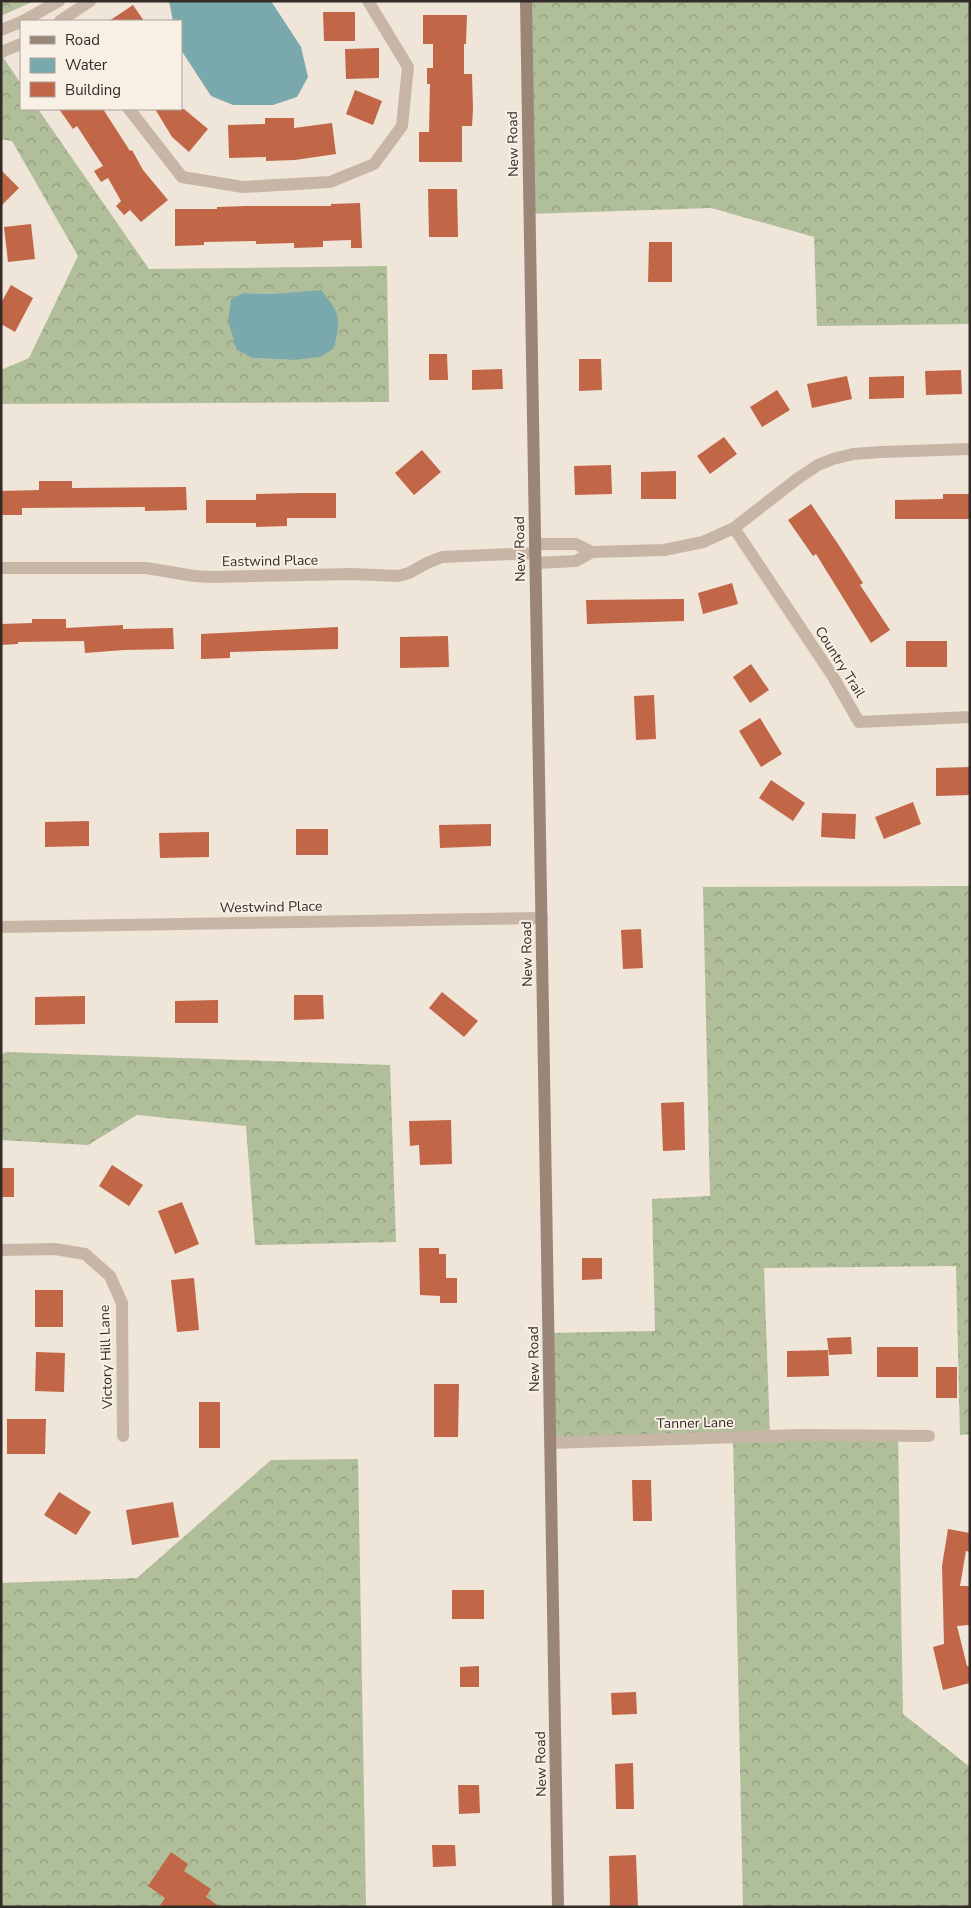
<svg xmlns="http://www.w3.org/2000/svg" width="971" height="1908" viewBox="0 0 971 1908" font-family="'Nunito Sans',sans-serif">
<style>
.forest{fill:url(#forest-crowns);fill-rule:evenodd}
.water{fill:#79a9ac}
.building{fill:#c16646}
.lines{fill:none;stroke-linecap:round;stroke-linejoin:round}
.street{stroke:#c7b6a5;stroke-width:12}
.secondary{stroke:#9b8577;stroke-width:12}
.labels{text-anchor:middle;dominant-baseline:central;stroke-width:4;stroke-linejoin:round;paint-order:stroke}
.street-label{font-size:14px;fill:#332b26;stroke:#f8efe5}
</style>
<defs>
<pattern id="forest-crowns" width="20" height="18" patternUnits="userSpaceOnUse" patternTransform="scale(1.25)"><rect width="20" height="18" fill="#b1be9a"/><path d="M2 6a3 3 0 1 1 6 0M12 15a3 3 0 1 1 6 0" fill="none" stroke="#919b7d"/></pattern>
</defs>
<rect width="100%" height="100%" fill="#f0e5d9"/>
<g class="forest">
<path d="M1,1H34L1,16Z"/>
<path d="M526,1H970V324L817,326L814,237L711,208L529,214Z"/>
<path d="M1,54L21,84V109H38L149,269L387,266L389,402L1,404V370L29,358L78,256L12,141L1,139ZM244,293L274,294L293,360L252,358L237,350Z"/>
<path d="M970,886V1434L960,1435L956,1266L764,1268L770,1436H898L903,1714L970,1767V1907H743L733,1437L550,1443L548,1333L655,1331L652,1199L710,1196L703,887Z"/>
<path d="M6,1052L390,1065L396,1242L255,1245L246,1126L137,1115L88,1145L1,1140V1055Z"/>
<path d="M358,1459L366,1907H1V1583L137,1578L271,1460Z"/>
</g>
<g class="water">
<path d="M169,1H271L301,47L308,77L297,97L273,105H233L211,96L181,50V21H173Z"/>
<path d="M321,290C340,313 342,320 333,349L320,357L293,360L252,358L237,350L228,321L231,299L244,293L274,294Z"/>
</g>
<g class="building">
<path d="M133,5L144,21H109Z"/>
<path d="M323,12H355V41H324Z"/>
<path d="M423,15H467L466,44H464V74H472L473,109L472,126H462V162H419V132H429L430,84H427V68H433V44H423Z"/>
<path d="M379,48V78L346,79L345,49Z"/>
<path d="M355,90L382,101L373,125L346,114Z"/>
<path d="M59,109H103L130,151L132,150L143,170L168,200L141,222L130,210L124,215L116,206L121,201L108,178L101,182L94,171L103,166L77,126L73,129Z"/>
<path d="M155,109H184L208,129L189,152L172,137Z"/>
<path d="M265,118H294V128L332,123L336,154L295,160L266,161V157L229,158L228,125L265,124Z"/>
<path d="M1,170L19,188L1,206Z"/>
<path d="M428,189H457L458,237H429Z"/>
<path d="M360,203L362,248H351V240L323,241V247L294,248V243L256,244V241L204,242V245L175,246V209H217V207L246,206H331V204Z"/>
<path d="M31,224L35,259L8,262L4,227Z"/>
<path d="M649,242H672V282H648Z"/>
<path d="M11,285L33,298L15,332L1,324V303Z"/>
<path d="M429,354H447L448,380H429Z"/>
<path d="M579,359H601L602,390L579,391Z"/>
<path d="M502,369L503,389L472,390V370Z"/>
<path d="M961,370L962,394L926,395L925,371Z"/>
<path d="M847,376L852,399L812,408L807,384Z"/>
<path d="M904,376V398L869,399V377Z"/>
<path d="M777,390L790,410L762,427L750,407Z"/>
<path d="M724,437L737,454L710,474L697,456Z"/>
<path d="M422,450L441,472L414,495L395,473Z"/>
<path d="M611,465L612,494L575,495L574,466Z"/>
<path d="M676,471V499H641V472Z"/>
<path d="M39,481H72V488L186,487L187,510L145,511V507L22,508V515H1V491L39,490Z"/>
<path d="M304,493H336V518H287V526L256,527V523H206V500H256V494Z"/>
<path d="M943,494H970V519H895V500L943,499Z"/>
<path d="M811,504L838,544L863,583L860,585L890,630L871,643L816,554L813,556L788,520Z"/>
<path d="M732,583L738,604L703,614L698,593Z"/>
<path d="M684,599V621L587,624L586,600Z"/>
<path d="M32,619H66V628L123,625V629L173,628L174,649L124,650L85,653L84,641L18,642V644L1,645V624L32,623Z"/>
<path d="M338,627V649L230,652V658L201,659V634Z"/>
<path d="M448,636L449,667L400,668V637Z"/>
<rect x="906" y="641" width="41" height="26"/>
<path d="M751,664L769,690L750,703L733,677Z"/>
<path d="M654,695L656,739L636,740L634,696Z"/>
<path d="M760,718L782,754L761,767L739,731Z"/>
<path d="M970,767V795L936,796V768Z"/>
<path d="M771,780L805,803L793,821L759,798Z"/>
<path d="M913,802L921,824L884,839L875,817Z"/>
<path d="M822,813L856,814L855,839L821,837Z"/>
<path d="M89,821V846L45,847V822Z"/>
<path d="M491,824V846L440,848L439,825Z"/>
<rect x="296" y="829" width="32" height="26"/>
<path d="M209,832V857L160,858L159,833Z"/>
<path d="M641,929L643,968L623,969L621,930Z"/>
<path d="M442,992L478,1021L464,1037L429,1008Z"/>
<path d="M294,995H323L324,1019L294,1020Z"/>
<path d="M85,996V1024L35,1025V997Z"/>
<path d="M218,1000V1023H175V1001Z"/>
<path d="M684,1102L685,1150L663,1151L661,1103Z"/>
<path d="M451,1120L452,1164L420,1165L419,1145L410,1146L409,1121Z"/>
<path d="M112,1165L143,1185L129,1206L99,1186Z"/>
<rect x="1" y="1168" width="13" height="29"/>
<path d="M182,1202L199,1244L175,1254L158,1211Z"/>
<path d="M419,1248H439V1254H446V1278H457V1303H440V1296L420,1295Z"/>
<path d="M582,1258H602V1279L582,1280Z"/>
<path d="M194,1278L199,1330L177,1332L171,1280Z"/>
<rect x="35" y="1290" width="28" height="37"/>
<path d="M851,1337L852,1354L829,1355L827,1338Z"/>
<rect x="877" y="1347" width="41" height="30"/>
<path d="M828,1350L829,1376L787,1377V1351Z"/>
<path d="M36,1352L65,1353L64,1392L35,1391Z"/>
<rect x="936" y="1367" width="21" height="31"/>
<path d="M434,1384H459L458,1437H434Z"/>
<rect x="199" y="1402" width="21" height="46"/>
<path d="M7,1419H46L45,1454H7Z"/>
<path d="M632,1480H651L652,1521H633Z"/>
<path d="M59,1492L91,1512L76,1535L44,1515Z"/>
<path d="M173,1502L179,1537L132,1545L126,1510Z"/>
<path d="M948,1529L970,1533V1552L966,1551L960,1586H969V1625L957,1626L967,1666H970V1683L943,1690L933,1647L944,1644L942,1566Z"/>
<rect x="452" y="1590" width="32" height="29"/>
<path d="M479,1666V1687H460V1667Z"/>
<path d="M636,1692L637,1714L612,1715L611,1693Z"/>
<path d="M633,1763L634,1809H616L615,1764Z"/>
<path d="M458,1785H479L480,1813L459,1814Z"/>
<path d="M432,1845H455L456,1866L433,1867Z"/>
<path d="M171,1852L188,1864L184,1871L211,1889L206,1897L220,1907H159L165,1898L148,1886Z"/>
<path d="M636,1855L638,1907H610L609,1856Z"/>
</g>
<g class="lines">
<g class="street">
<path d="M23,21L59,1"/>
<path d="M60,21L90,1"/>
<path d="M1,30L21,22"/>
<path d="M1,52L21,44"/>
<path d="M129,109L182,177L243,187L330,182L374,164L402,126L408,67L368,1"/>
<path d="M734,528L832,675L859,722L970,717"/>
<path d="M535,544H576L592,552"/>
<path d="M536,563L576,561L592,552L664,550L703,542L734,528L797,479L818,465L833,459L853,454L881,452L970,449"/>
<path d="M1,568H146L194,576L211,577L352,574L398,576L409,573L427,563L442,557L535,553"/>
<path d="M1,927L542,918"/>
<path d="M1,1250L55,1249L85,1254L110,1276L122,1303L123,1436"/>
<path d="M550,1443L801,1435L929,1436"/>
</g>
<path class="secondary" d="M526,1L558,1907"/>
</g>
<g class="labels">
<g class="street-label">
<text transform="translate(513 144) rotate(-91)">New Road</text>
<text transform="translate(520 549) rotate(-91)">New Road</text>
<text transform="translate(270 561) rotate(-1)">Eastwind Place</text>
<text transform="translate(840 662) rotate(58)">Country Trail</text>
<text transform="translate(271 907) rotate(-1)">Westwind Place</text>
<text transform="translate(527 954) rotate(-91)">New Road</text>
<text transform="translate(106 1357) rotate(-92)">Victory Hill Lane</text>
<text transform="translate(534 1359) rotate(-91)">New Road</text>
<text transform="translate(695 1423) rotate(-1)">Tanner Lane</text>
<text transform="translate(541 1764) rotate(-91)">New Road</text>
</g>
</g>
<rect width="971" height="1908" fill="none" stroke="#332b26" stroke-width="5"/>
<rect x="20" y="20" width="162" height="90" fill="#f8efe5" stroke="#a9a199"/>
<rect x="30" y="36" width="25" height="8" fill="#9b8577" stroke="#a9a199"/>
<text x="65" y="45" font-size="15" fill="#332b26">Road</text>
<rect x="30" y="58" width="25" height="15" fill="#79a9ac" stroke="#a9a199"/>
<text x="65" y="70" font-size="15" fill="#332b26">Water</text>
<rect x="30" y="82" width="25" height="15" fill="#c16646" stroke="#a9a199"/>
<text x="65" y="95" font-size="15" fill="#332b26">Building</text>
</svg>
